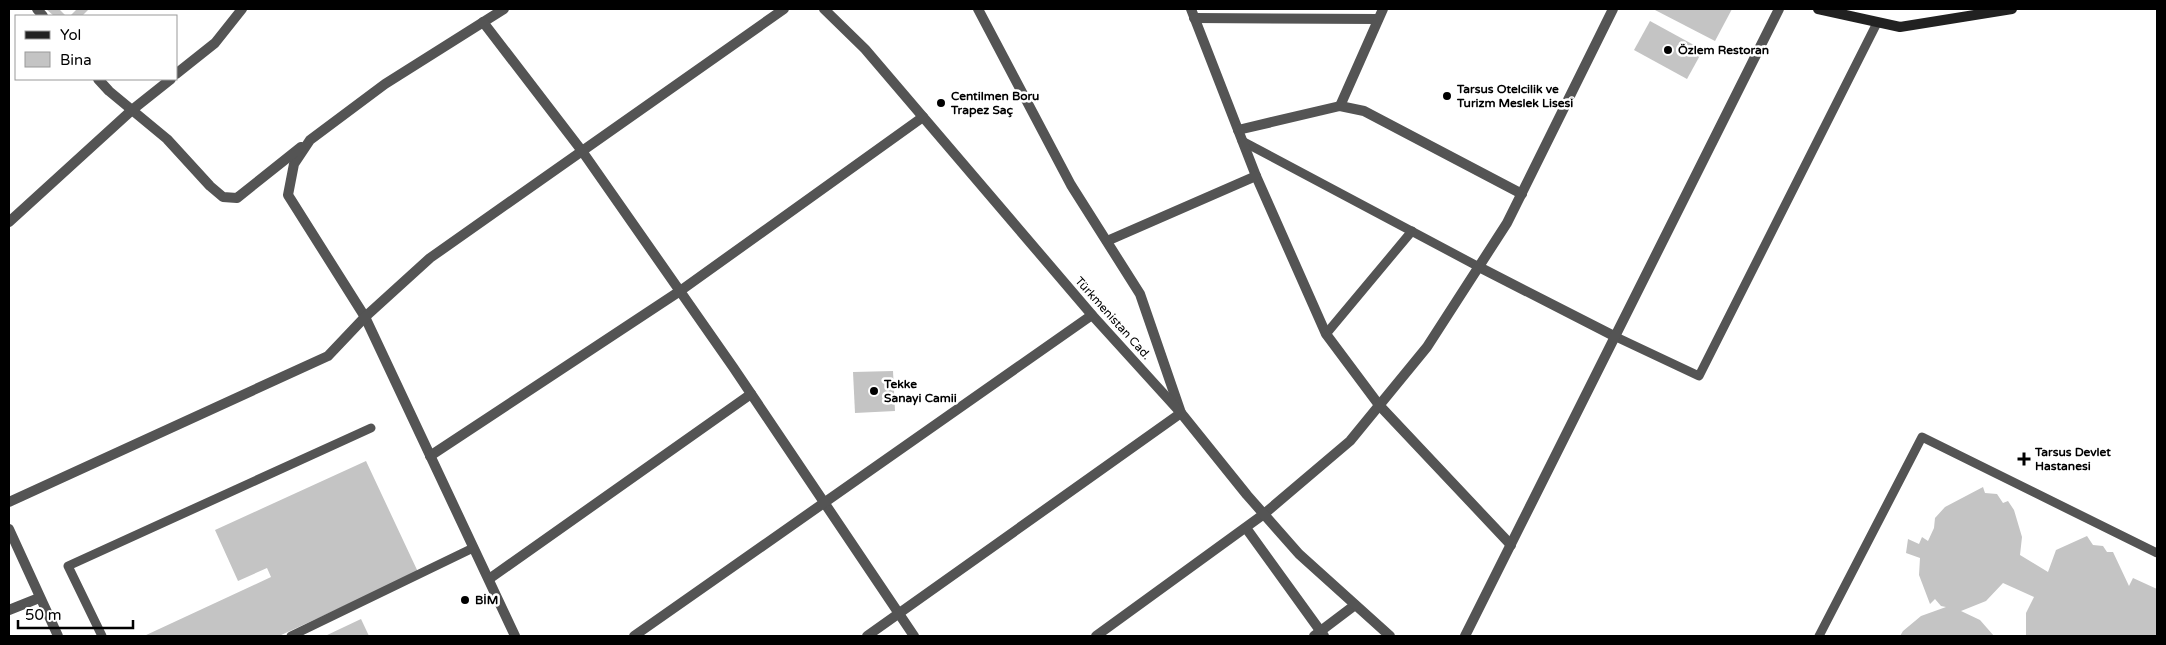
<svg xmlns="http://www.w3.org/2000/svg" width="2166" height="645" viewBox="0 0 2166 645" font-family="'Varela Round',sans-serif">
<style>
.building{fill:#c4c4c4}
.lines{fill:none;stroke-linecap:round;stroke-linejoin:round}
.service{stroke:#545454;stroke-width:9}
.minor{stroke:#545454;stroke-width:10}
.tertiary{stroke:#545454;stroke-width:10}
.secondary{stroke:#212121;stroke-width:10}
.poi-dot{fill:#000;stroke:#fff;stroke-width:2}
.labels{text-anchor:middle;dominant-baseline:central;stroke-width:5;stroke-linejoin:round;paint-order:stroke}
.poi-label{font-size:12px;font-weight:bold;fill:#000;stroke:#fff;text-anchor:start}
.street-label{font-size:12px;fill:#000;stroke:#fff}
</style>
<rect width="100%" height="100%" fill="#fff"/>
<g class="building">
<path d="M46,9H59L66,16H54Z"/>
<path d="M77,9H89L82,16H70Z"/>
<path d="M1656,9H1732L1715,41L1655,10Z"/>
<path d="M1650,21L1703,50L1687,79L1634,50Z"/>
<path d="M893,371L895,411L855,413L853,372Z"/>
<path d="M366,461L418,572L279,636H144L271,577L267,568L238,581L215,530Z"/>
<path d="M1983,487L1985,493L1997,494L2003,503L2008,501L2014,510L2022,537L2020,555L2048,572L2056,550L2087,536L2093,545L2103,546L2107,552H2113L2129,586L2133,578L2157,589V636H2026V613L2034,597L2003,583L1986,601L1961,611L1980,620L1994,636H1900L1903,631L1921,616L1946,607L1941,606L1935,599L1930,604L1919,575L1920,558L1906,553L1908,539L1919,544L1922,537L1928,541L1934,528L1935,518L1945,507Z"/>
<path d="M361,619L369,636H325Z"/>
</g>
<g class="lines">
<g class="service">
<path d="M1242,141L1479,267"/>
<path d="M1326,334L1412,231"/>
<path d="M1614,336L1699,376L1877,23"/>
<path d="M102,636L68,566L371,428"/>
<path d="M291,636L473,548"/>
<path d="M1819,636L1922,437L2157,553"/>
</g>
<g class="minor">
<path d="M37,9L43,16"/>
<path d="M504,9L385,84L310,140L294,164L288,195L365,317L515,636"/>
<path d="M1191,9L1256,176L1326,334L1379,405L1511,545"/>
<path d="M1194,18L1378,19"/>
<path d="M483,22L582,151L733,367L914,636"/>
<path d="M176,74L215,43L242,9"/>
<path d="M98,79L109,91L167,139L210,186L223,197L237,198L301,147"/>
<path d="M1340,106L1383,9"/>
<path d="M1238,130L1340,106L1364,111L1522,194"/>
<path d="M9,222L132,110L171,79"/>
<path d="M1107,241L1256,176"/>
<path d="M1479,267L1614,336"/>
<path d="M430,456L680,291L923,117"/>
<path d="M9,502L328,356L365,317L430,258L784,9"/>
<path d="M1246,528L1324,636"/>
<path d="M489,579L751,394"/>
<path d="M9,610L39,598"/>
<path d="M634,636L1092,315"/>
<path d="M867,636L1181,413L1140,294L1071,185L978,9"/>
<path d="M1096,636L1264,514L1350,441L1427,347L1507,223L1613,9"/>
<path d="M1314,636L1355,605"/>
<path d="M1465,636L1779,9"/>
</g>
<g class="tertiary">
<path d="M824,9L865,49L1092,315L1181,413L1247,495L1299,554L1390,636"/>
<path d="M9,529L58,636"/>
</g>
<path class="secondary" d="M1818,9L1900,27L2012,9"/>
</g>
<g class="poi-dot">
<circle cx="1668" cy="50" r="5"/>
<circle cx="1447" cy="96" r="5"/>
<circle cx="941" cy="103" r="5"/>
<circle cx="874" cy="391" r="5"/>
<path d="M2021.5 451.5h5v5h5v5h-5v5h-5v-5h-5v-5h5z"/>
<circle cx="465" cy="600" r="5"/>
</g>
<g class="labels">
<g class="poi-label">
<text x="1678" y="50">Özlem Restoran</text>
<text x="1457" y="89">Tarsus Otelcilik ve<tspan x="1457" dy="14">Turizm Meslek Lisesi</tspan></text>
<text x="951" y="96">Centilmen Boru<tspan x="951" dy="14">Trapez Saç</tspan></text>
<text x="884" y="384">Tekke<tspan x="884" dy="14">Sanayi Camii</tspan></text>
<text x="2035" y="452">Tarsus Devlet<tspan x="2035" dy="14">Hastanesi</tspan></text>
<text x="475" y="600">BİM</text>
</g>
<g class="street-label">
<text transform="translate(1113 318) rotate(48)">Türkmenistan Cad.</text>
</g>
</g>
<rect width="2166" height="645" fill="none" stroke="#000000" stroke-width="20"/>
<rect x="15" y="15" width="162" height="65" fill="#ffffff" stroke="#999999"/>
<rect x="25" y="31" width="25" height="8" fill="#212121" stroke="#999999"/>
<text x="60" y="40" font-size="15" fill="#000000">Yol</text>
<rect x="25" y="52" width="25" height="15" fill="#c4c4c4" stroke="#999999"/>
<text x="60" y="65" font-size="15" fill="#000000">Bina</text>
<path d="M18 620v8h115v-8" fill="none" stroke="#000000" stroke-width="2.5"/>
<text x="25" y="620" font-size="15" fill="#000000" stroke="#ffffff" stroke-width="4" paint-order="stroke">50 m</text>
</svg>
